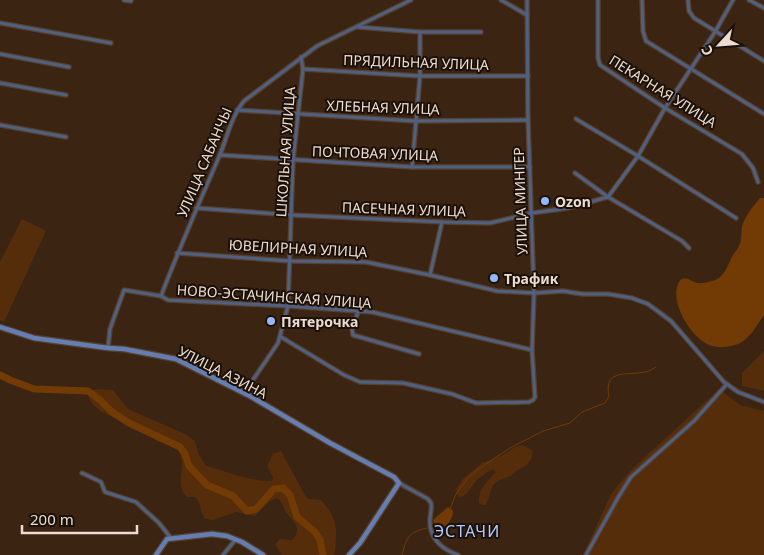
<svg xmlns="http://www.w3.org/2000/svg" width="764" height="555" viewBox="0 0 764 555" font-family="'Noto Sans',sans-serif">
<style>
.green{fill:#552d0b}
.water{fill:#723b05}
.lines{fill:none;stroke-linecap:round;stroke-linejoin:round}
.stream{stroke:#723b05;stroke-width:1}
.river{stroke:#723b05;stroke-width:7}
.street-casing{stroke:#574130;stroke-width:5.5}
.secondary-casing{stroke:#574130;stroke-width:7}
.street{stroke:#506080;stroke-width:3}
.secondary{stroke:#657eb1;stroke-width:4.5}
.poi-dot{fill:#94b7fd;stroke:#1b1008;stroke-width:2}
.labels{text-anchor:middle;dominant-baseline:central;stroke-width:4;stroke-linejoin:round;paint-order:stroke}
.street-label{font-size:14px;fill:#ebdbd0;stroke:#1b1008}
.poi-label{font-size:14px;font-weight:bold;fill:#ebdbd0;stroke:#1b1008;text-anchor:start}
.quarter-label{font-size:16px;letter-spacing:1px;fill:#afcaff;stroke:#1b1008}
</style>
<rect width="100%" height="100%" fill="#3b2412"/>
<g class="green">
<path d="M22,219L46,231L4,322L0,320V262Z"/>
<path d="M764,351V391L742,386V373Z"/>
<path d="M97,389L113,390L128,409L185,434L195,441L198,453L206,466C229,472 247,481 272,481L273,477L267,466L273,454L281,451L306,497L309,499L321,500C338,519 337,527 335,552L334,555H282L275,544L280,539L292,540C304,527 292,521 286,512C283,507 283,502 277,498L270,501L255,516L236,512L213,520L205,519C200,512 201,502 195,497H187C176,487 183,473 182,461C182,457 179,452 178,448C171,444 162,444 156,440C147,436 140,429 132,425C119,418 85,411 89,391Z"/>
<path d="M719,389L740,405L764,411V555H583L611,494L630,471Z"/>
<path d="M523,445L533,451L531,459L527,465L516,471L511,476L500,480L493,485L486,505H482L479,503C477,491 488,480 496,472L493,469C487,472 480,477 476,481C470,488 467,497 458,497L456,489L463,479L482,463L501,456L515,447Z"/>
</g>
<g class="water">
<path d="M760,198H764V315C757,325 752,335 742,342C733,347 719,349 709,345C691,337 670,303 678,284C683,273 690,281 697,283C703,284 715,281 719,278C727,271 728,264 733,255C735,252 738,249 739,246C742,240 741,233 742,227C745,215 753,207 760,198Z"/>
<path d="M448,507L453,511C453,520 445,529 437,530L433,520Z"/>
</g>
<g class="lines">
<g class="stream">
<path d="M450,509L456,494L468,478L477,470L510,448L543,431L570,423L582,412L605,403L609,396C603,368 628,376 645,372C650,371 653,369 656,367"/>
<path d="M402,555C406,538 409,532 427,528"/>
</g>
<path class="river" d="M0,375L10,380L34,389L88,391L100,400L112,412L129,423L180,447L185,454L189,466L207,485L233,496L247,511L256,509L274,489L283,488L290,495L297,517L315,532L320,540L323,555"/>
<defs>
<g id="street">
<path d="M124,0L131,1"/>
<path d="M501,0L527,15"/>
<path d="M598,0V58L600,65L665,108L742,154L753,168L758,182"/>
<path d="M642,0L643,31L646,41L764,114"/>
<path d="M688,0L689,11L694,18L764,61"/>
<path d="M749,0L764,8"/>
<path d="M0,23L111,43"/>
<path d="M358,27L420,32H481"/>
<path d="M0,54L69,67"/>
<path d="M303,69L420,76H528"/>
<path d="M0,83L66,95"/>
<path d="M237,110L415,121L528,120"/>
<path d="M576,119L638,156L736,218"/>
<path d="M0,125L66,137"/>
<path d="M220,155L412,167H530"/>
<path d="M412,167L420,76V32"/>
<path d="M575,173L608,197L682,241L689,248"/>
<path d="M196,208L292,215L442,222L490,223L532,213L568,208L608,197L638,156L665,108L715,32L733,0"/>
<path d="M177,253L290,261L366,262L430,275L497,291L534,293L563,291L582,294H608L632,298L648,304L671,321L724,382L738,392L764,402"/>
<path d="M430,275L442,222"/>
<path d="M161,296C179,249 199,203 219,157C227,138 231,117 244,101L317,46L411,0"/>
<path d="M358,312L352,329L353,335L419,354"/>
<path d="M281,337L344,375L360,382L403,383L452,394L476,403L529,402L533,400L535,397L532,350L534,293L528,120L527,0"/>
<path d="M108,348L110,329L124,290L161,296L168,300L288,306L372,312L532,350"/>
<path d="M244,393L278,343L288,306L293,161L303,69L301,57"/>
<path d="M82,473L101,482L105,492L136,502L159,523L171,538"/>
<path d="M399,483L428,499L431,503C432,509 430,514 430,520C429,539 442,549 458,555"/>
<path d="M223,555L236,539"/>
<path d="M586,555L619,496L631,477L694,421L727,384"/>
</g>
<g id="secondary">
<path d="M0,327L34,338L108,348L124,349L176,359L250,396L330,443L394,477L399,483L360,543L349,555"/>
<path d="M156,555L167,539L212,534L227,536L242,542L263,555"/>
</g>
</defs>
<use href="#street" class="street-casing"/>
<use href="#secondary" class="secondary-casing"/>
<use href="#street" class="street"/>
<use href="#secondary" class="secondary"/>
</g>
<g class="poi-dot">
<circle cx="545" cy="201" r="5"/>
<circle cx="494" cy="278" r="5"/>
<circle cx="271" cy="321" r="5"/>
</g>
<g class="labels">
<g class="street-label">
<text transform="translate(416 62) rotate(2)">ПРЯДИЛЬНАЯ УЛИЦА</text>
<text transform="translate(663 91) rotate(32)">ПЕКАРНАЯ УЛИЦА</text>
<text transform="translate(383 107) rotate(2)">ХЛЕБНАЯ УЛИЦА</text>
<text transform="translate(285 152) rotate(-86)">ШКОЛЬНАЯ УЛИЦА</text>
<text transform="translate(375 153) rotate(2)">ПОЧТОВАЯ УЛИЦА</text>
<text transform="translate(204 162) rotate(-67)">УЛИЦА САБАНЧЫ</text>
<text transform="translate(520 201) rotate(-92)">УЛИЦА МИНГЕР</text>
<text transform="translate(404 209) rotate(2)">ПАСЕЧНАЯ УЛИЦА</text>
<text transform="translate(298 248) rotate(3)">ЮВЕЛИРНАЯ УЛИЦА</text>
<text transform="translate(274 296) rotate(4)">НОВО-ЭСТАЧИНСКАЯ УЛИЦА</text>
<text transform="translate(223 372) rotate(27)">УЛИЦА АЗИНА</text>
</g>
<g class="poi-label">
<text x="555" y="201">Ozon</text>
<text x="504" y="278">Трафик</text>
<text x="281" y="321">Пятерочка</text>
</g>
<g class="quarter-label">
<text x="467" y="531">ЭСТАЧИ</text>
</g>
</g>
<g transform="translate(719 45) rotate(244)" stroke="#1b1008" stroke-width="4" paint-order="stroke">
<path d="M0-4L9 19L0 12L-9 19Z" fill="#ebdbd0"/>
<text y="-8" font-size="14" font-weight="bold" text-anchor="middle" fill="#ebdbd0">С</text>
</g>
<path d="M22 525v8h115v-8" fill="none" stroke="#ebdbd0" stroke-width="2.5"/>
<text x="30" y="525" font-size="15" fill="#ebdbd0" stroke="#1b1008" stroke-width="4" paint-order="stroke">200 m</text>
</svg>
